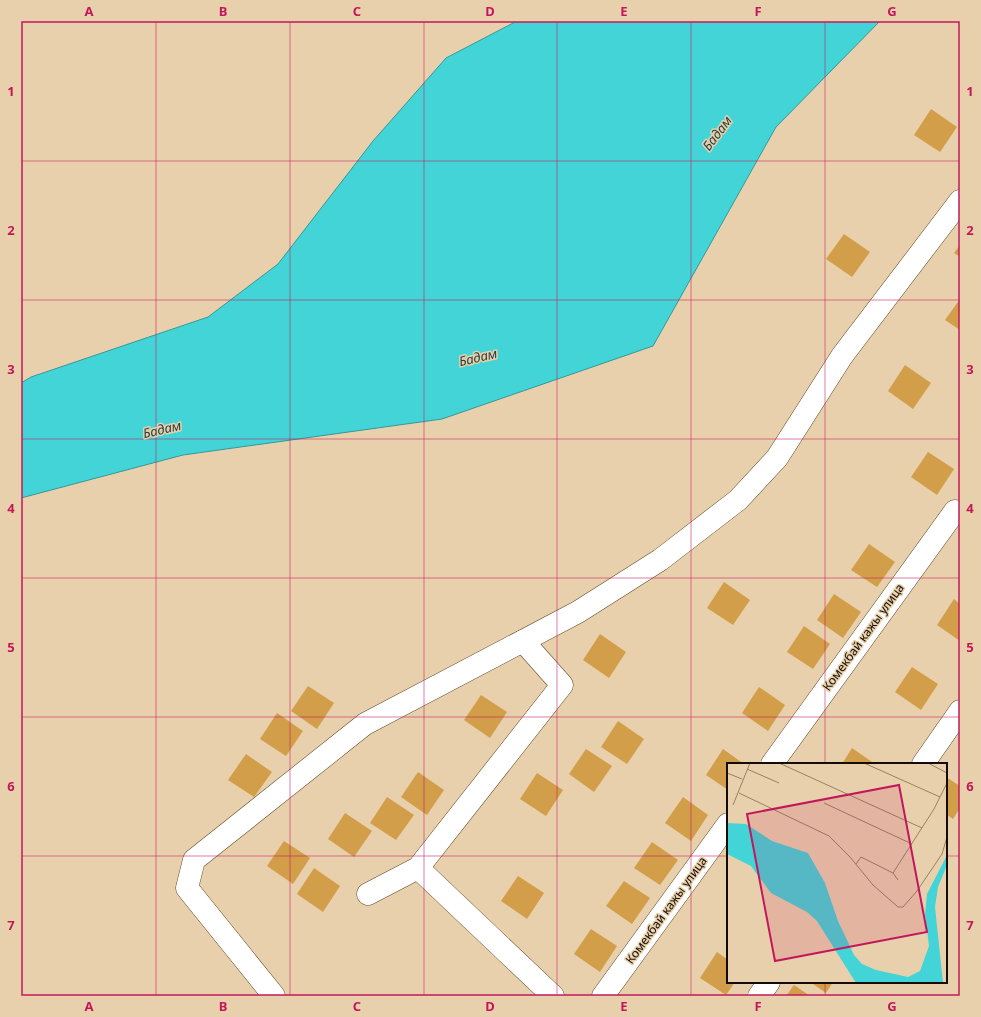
<svg xmlns="http://www.w3.org/2000/svg" width="981" height="1017" viewBox="0 0 981 1017" font-family="'Noto Sans',sans-serif">
<style>
.water{fill:#43d4d7;stroke:#359897}
.building{fill:#d29e49}
.lines{fill:none;stroke-linecap:round;stroke-linejoin:round}
.street-casing{stroke:#604b2a;stroke-width:23}
.street{stroke:#fff;stroke-width:22}
.grid{fill:none;stroke:#c2185b;stroke-width:1;stroke-opacity:0.55}
.labels{text-anchor:middle;dominant-baseline:central;stroke-width:3;stroke-linejoin:round;paint-order:stroke}
.street-label{font-size:12px;fill:#140b02;stroke:#e9d0ac}
.water-label{font-size:13px;font-style:italic;fill:#253d3e;stroke:#e9d0ac}
.inset-road{fill:none;stroke:#948168;stroke-width:1}
.view{fill:#c2185b;fill-opacity:0.15;stroke:#c2185b;stroke-width:2}
.inset-edge{fill:none;stroke:#140b02;stroke-width:2}
.neatline{fill:none;stroke:#c2185b;stroke-width:1.5}
.grid-label{font-size:13px;text-anchor:middle;font-weight:bold;fill:#c2185b}
</style>
<rect width="100%" height="100%" fill="#e9d0ac"/>
<path class="water" d="M517,21H880L776,127L653,346L442,419L183,455L21,498V383L31,377L208,317L278,264L373,141L446,58Z"/>
<g class="building">
<path d="M931,109L957,127L940,152L914,135Z"/>
<path d="M844,234L870,252L852,277L826,259Z"/>
<path d="M960,245V257L954,253Z"/>
<path d="M960,299V330L945,320Z"/>
<path d="M905,365L931,383L913,409L888,391Z"/>
<path d="M928,452L954,469L937,495L911,477Z"/>
<path d="M869,544L895,562L877,587L851,570Z"/>
<path d="M724,582L750,600L733,625L707,608Z"/>
<path d="M834,594L861,612L843,638L817,620Z"/>
<path d="M954,599L960,604V641L937,625Z"/>
<path d="M804,626L830,644L813,669L787,652Z"/>
<path d="M600,634L626,652L609,678L583,660Z"/>
<path d="M912,667L938,684L921,710L895,692Z"/>
<path d="M308,686L334,703L317,729L291,711Z"/>
<path d="M759,687L785,705L768,731L742,713Z"/>
<path d="M481,695L507,712L490,738L464,720Z"/>
<path d="M277,713L303,731L286,756L260,739Z"/>
<path d="M618,721L644,739L627,764L601,747Z"/>
<path d="M852,748L875,764H842Z"/>
<path d="M586,749L612,766L594,792L569,774Z"/>
<path d="M723,749L744,764H728V790L706,775Z"/>
<path d="M246,754L272,772L254,797L228,780Z"/>
<path d="M418,772L444,790L427,815L401,797Z"/>
<path d="M537,773L563,790L546,816L520,799Z"/>
<path d="M946,777L960,786V808L953,819L946,814Z"/>
<path d="M387,797L414,815L396,840L370,823Z"/>
<path d="M683,797L708,815L691,841L665,823Z"/>
<path d="M345,813L372,831L354,857L328,839Z"/>
<path d="M284,841L310,858L293,884L267,866Z"/>
<path d="M652,842L678,860L660,885L634,868Z"/>
<path d="M314,868L340,886L323,912L297,894Z"/>
<path d="M518,876L544,893L527,919L501,901Z"/>
<path d="M624,881L650,898L632,924L606,906Z"/>
<path d="M591,929L617,946L600,972L574,954Z"/>
<path d="M717,952L728,960V982H735L726,995L700,978Z"/>
<path d="M810,982H833L826,993Z"/>
<path d="M794,985L810,996H786Z"/>
</g>
<g class="lines">
<defs>
<g id="street">
<path d="M772,764L955,511"/>
<path d="M923,764L960,711"/>
<path d="M418,868L553,996"/>
<path d="M368,894L418,868L562,685L523,641"/>
<path d="M274,996L187,888L194,860L365,724L578,612L660,560L738,500L777,458L842,356L960,201"/>
<path d="M603,996L728,824"/>
<path d="M759,996L769,982"/>
</g>
</defs>
<use href="#street" class="street-casing"/>
<use href="#street" class="street"/>
</g>
<path class="grid" d="M156,21V996M290,21V996M424,21V996M557,21V996M691,21V996M825,21V764M21,161H960M21,300H960M21,439H960M21,578H960M21,717H960M21,856H728M946,856H960M825,982V996"/>
<g class="labels">
<g class="street-label">
<text transform="translate(863 637) rotate(-54)">Комекбай кажы улица</text>
<text transform="translate(666 910) rotate(-54)">Комекбай кажы улица</text>
</g>
<g class="water-label">
<text transform="translate(717 133) rotate(-53)">Бадам</text>
<text transform="translate(478 357) rotate(-13)">Бадам</text>
<text transform="translate(162 429) rotate(-13)">Бадам</text>
</g>
</g>
<g transform="translate(727 763)">
<rect width="220" height="220" fill="#e9d0ac"/>
<path d="M0,60L19,61L45,78L81,90L98,120L111,158L127,192L135,201L149,207L181,214L193,208L202,183L198,151L200,131L220,92V102L211,124L208,144L216,220H129L90,158L80,149L44,130L24,103L0,91Z" fill="#43d4d7"/>
<path class="inset-road" d="M52,0L195,65M137,0L213,34M201,0L220,10M20,6L52,20M0,10L15,16M12,30L102,73L123,94L146,122L171,144H176L190,128L215,91L220,74M97,40L185,81M6,42L23,0M129,101L134,94L166,110L171,117M166,110L207,46L220,20"/>
<path class="view" d="M172,22L200,169L48,198L20,51Z"/>
<rect width="220" height="220" class="inset-edge"/>
</g>
<rect width="981" height="1017" fill="none" stroke="#e9d0ac" stroke-width="44"/>
<rect x="22" y="22" width="937" height="973" class="neatline"/>
<g class="grid-label">
<text x="89" y="16">A</text>
<text x="223" y="16">B</text>
<text x="357" y="16">C</text>
<text x="490" y="16">D</text>
<text x="624" y="16">E</text>
<text x="758" y="16">F</text>
<text x="892" y="16">G</text>
<text x="11" y="96">1</text>
<text x="970" y="96">1</text>
<text x="11" y="235">2</text>
<text x="970" y="235">2</text>
<text x="11" y="374">3</text>
<text x="970" y="374">3</text>
<text x="11" y="513">4</text>
<text x="970" y="513">4</text>
<text x="11" y="652">5</text>
<text x="970" y="652">5</text>
<text x="11" y="791">6</text>
<text x="970" y="791">6</text>
<text x="11" y="930">7</text>
<text x="970" y="930">7</text>
<text x="89" y="1011">A</text>
<text x="223" y="1011">B</text>
<text x="357" y="1011">C</text>
<text x="490" y="1011">D</text>
<text x="624" y="1011">E</text>
<text x="758" y="1011">F</text>
<text x="892" y="1011">G</text>
</g>
</svg>
